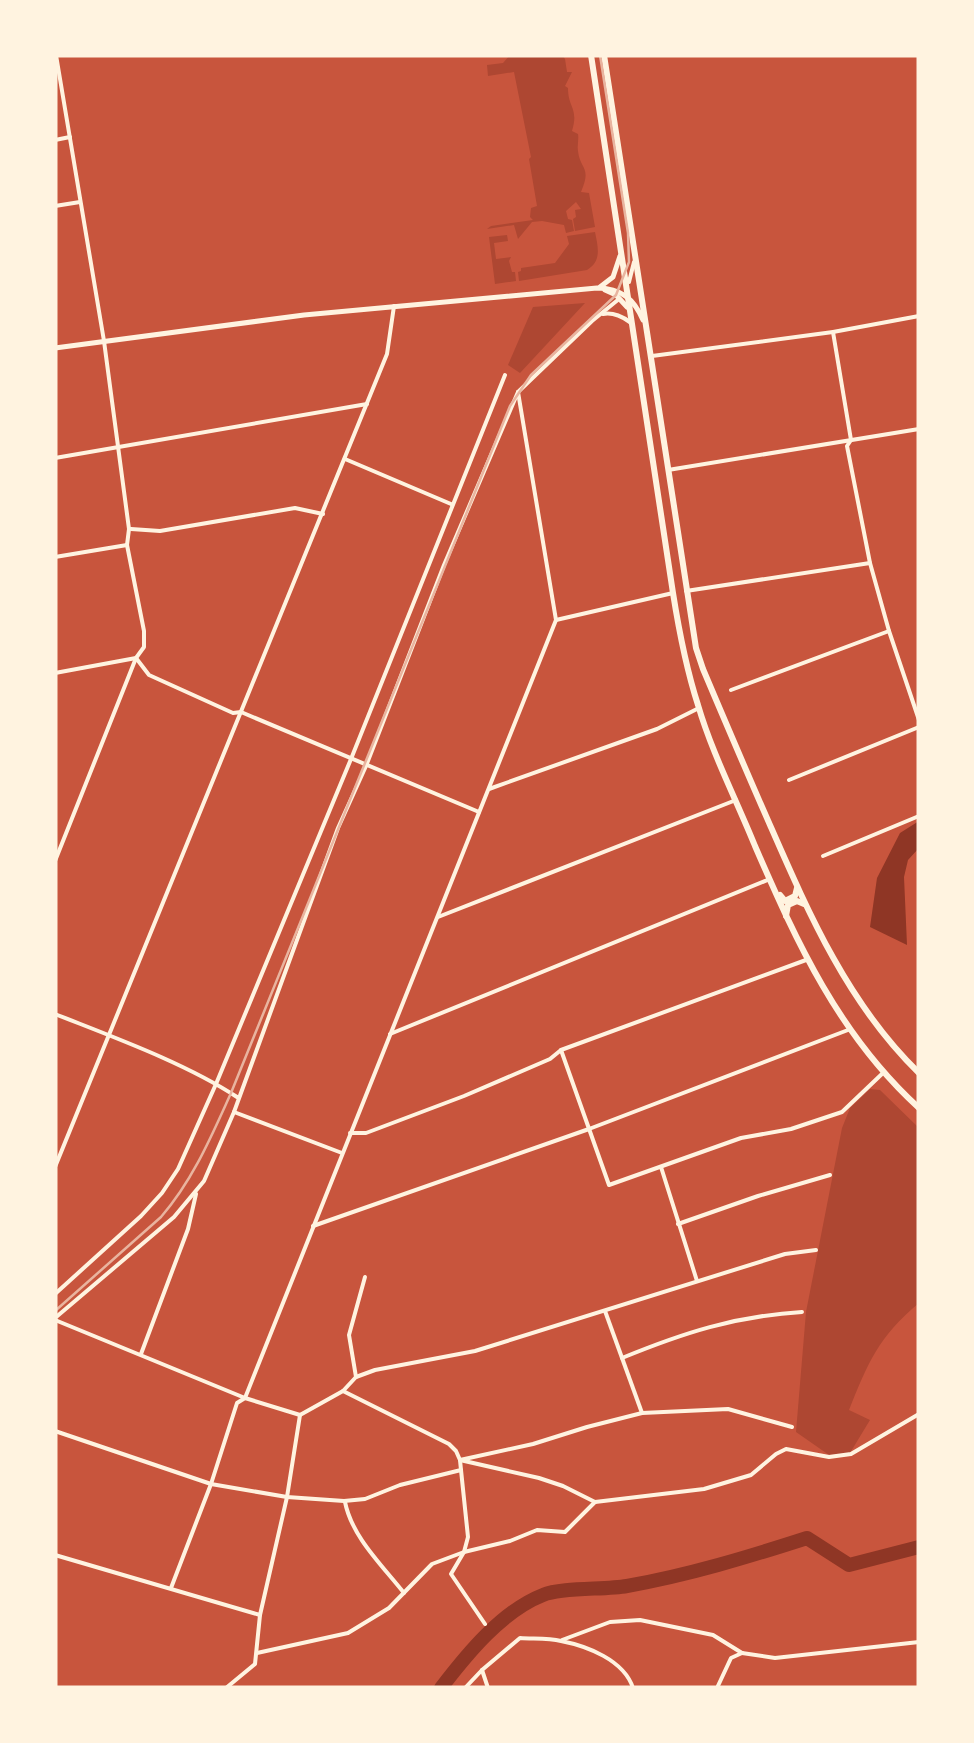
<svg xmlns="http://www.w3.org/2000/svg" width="974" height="1743" viewBox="0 0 974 1743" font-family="'IBM Plex Serif',serif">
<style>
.green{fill:#ae4732}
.water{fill:#8f3625}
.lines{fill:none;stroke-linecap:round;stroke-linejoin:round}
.river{stroke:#8f3625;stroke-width:14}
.minor{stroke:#fff3e0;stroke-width:4}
.secondary{stroke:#fff3e0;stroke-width:5}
.primary{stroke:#fff3e0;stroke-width:6}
.tram{stroke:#e9b49f;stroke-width:2.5}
</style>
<rect width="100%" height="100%" fill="#c8553d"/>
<g class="green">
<path d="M510,55H562L565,59L567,72H572L565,86L568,88C568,108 579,108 572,131L578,134C579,140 577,145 578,151C580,170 592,166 581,192L589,193L595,227L575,231L573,219L576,217L575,210L581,209L576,202L566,211L568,219L572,220L574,231L566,233L564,225L542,221L532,222L518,239L514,225L487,229L491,226L533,220L530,217L531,208L537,206L529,159L531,157L514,72L488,76L487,65L503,63Z"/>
<path d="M595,232C598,247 602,261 587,270L519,281L518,272L521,271V268L555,263L569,244L567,236Z"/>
<path d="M507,235L508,241L494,243L496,259L511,257L509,261L512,272H515L516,281L495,284L489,237Z"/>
<path d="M585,303L520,373L508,365L533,307Z"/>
<path d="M870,1089L880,1090L919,1128V1303C878,1337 868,1363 849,1410L870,1420L850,1453L829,1455L796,1432L806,1312L842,1128L850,1108Z"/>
</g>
<path class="water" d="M919,821V848L908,860L904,877L907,945L870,927L877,878L900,833Z"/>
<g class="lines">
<path class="river" d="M441,1688C467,1654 502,1611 543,1595C562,1587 605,1590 627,1586C689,1575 748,1557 807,1538L849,1565L919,1547"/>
<g class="minor">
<path d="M55,140L70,137"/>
<path d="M55,206L80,202"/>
<path d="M629,282L634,262"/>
<path d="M603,314C613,312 624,317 631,323"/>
<path d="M833,332L851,440L847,446L870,563L889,631L919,720"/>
<path d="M652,356L833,332L919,316"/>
<path d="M55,458L367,404"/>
<path d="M345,459L451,504"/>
<path d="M668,470L919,429"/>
<path d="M131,529L160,531L295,508L323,514"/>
<path d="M55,557L127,545"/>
<path d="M686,591L870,563"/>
<path d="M556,620L673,593"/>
<path d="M55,673L136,658L149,675L233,713L241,712L479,812"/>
<path d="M731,690L889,631"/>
<path d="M789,780L919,727"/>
<path d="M489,789L657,729L699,708"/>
<path d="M823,856L919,816"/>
<path d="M55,861L136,658L144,647V631L127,545L129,529L104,341L56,55"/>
<path d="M438,917L736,800"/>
<path d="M55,1014C113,1037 185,1063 237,1097"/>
<path d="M390,1034L770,879"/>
<path d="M561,1050L609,1185L741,1138L791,1129L842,1112L884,1072"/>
<path d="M234,1112L342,1153"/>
<path d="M350,1133H366L464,1096L550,1059L561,1050L806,960"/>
<path d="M55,1167L387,354L394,306"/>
<path d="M661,1167L697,1281"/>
<path d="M678,1224L758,1196L830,1175"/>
<path d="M313,1226L589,1129L848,1030"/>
<path d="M55,1294L141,1216L162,1193L178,1169L216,1084L351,759L505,375"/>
<path d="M605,1311L642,1413"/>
<path d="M55,1318L174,1217L204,1181L234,1112L338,828L366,766L444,565L518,392L592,321L619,299"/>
<path d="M55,1320L245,1398L300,1415L343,1391L356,1377L375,1370L475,1351L785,1254L816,1250"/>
<path d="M141,1354L188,1229L196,1194"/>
<path d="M622,1358C683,1333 735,1316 802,1312"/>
<path d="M356,1377L349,1335L365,1277"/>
<path d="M343,1391L449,1444L456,1451L460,1460L539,1478L563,1486L595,1502"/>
<path d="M55,1431L211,1484L287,1497L344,1501L365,1499L400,1485L461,1470L460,1460L533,1444L587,1427L642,1413L728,1409L792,1427"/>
<path d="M461,1470L468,1537L464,1552L451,1574L485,1624"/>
<path d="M345,1502C352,1537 382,1565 404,1593"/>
<path d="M55,1555L260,1615"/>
<path d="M171,1588L211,1484L237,1403L245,1398L556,620L518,392"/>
<path d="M562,1640L610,1622L640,1620L713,1635L742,1653"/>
<path d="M257,1653L348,1633L389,1608L432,1564L464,1552L510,1541L537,1530L565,1532L595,1502L704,1489L751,1475L776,1454L786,1449L829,1457L851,1454L919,1414"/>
<path d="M742,1653L775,1658L919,1642"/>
<path d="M482,1670L488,1688"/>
<path d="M226,1688L255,1664L260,1615L287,1497L300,1415"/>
<path d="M465,1688L482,1670L520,1638C533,1639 548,1638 561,1641C587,1646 624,1660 633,1688"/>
<path d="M717,1688L731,1658L742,1653"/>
</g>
<g class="secondary">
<path d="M600,287L613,277L620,256"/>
<path d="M605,290L616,295L627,307"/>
<path d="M55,348L304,315L597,288C621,288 634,299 643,320"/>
</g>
<g class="primary">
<path d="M591,55L673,593C679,631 686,668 698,705C712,753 736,799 755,846C797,943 839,1035 919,1108"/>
<path d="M604,55L696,648L703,669C725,721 747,773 770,825C809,914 848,1004 919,1073"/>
<path d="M780,895L785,901L795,896L797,888"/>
<path d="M786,916L788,905L797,901L804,904"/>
</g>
<path class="tram" d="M55,1311L161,1217C193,1180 211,1137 231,1093L510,406L531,375L616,295L629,262L628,233L600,55"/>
</g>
<rect width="974" height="1743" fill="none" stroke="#fff3e0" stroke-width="115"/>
</svg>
